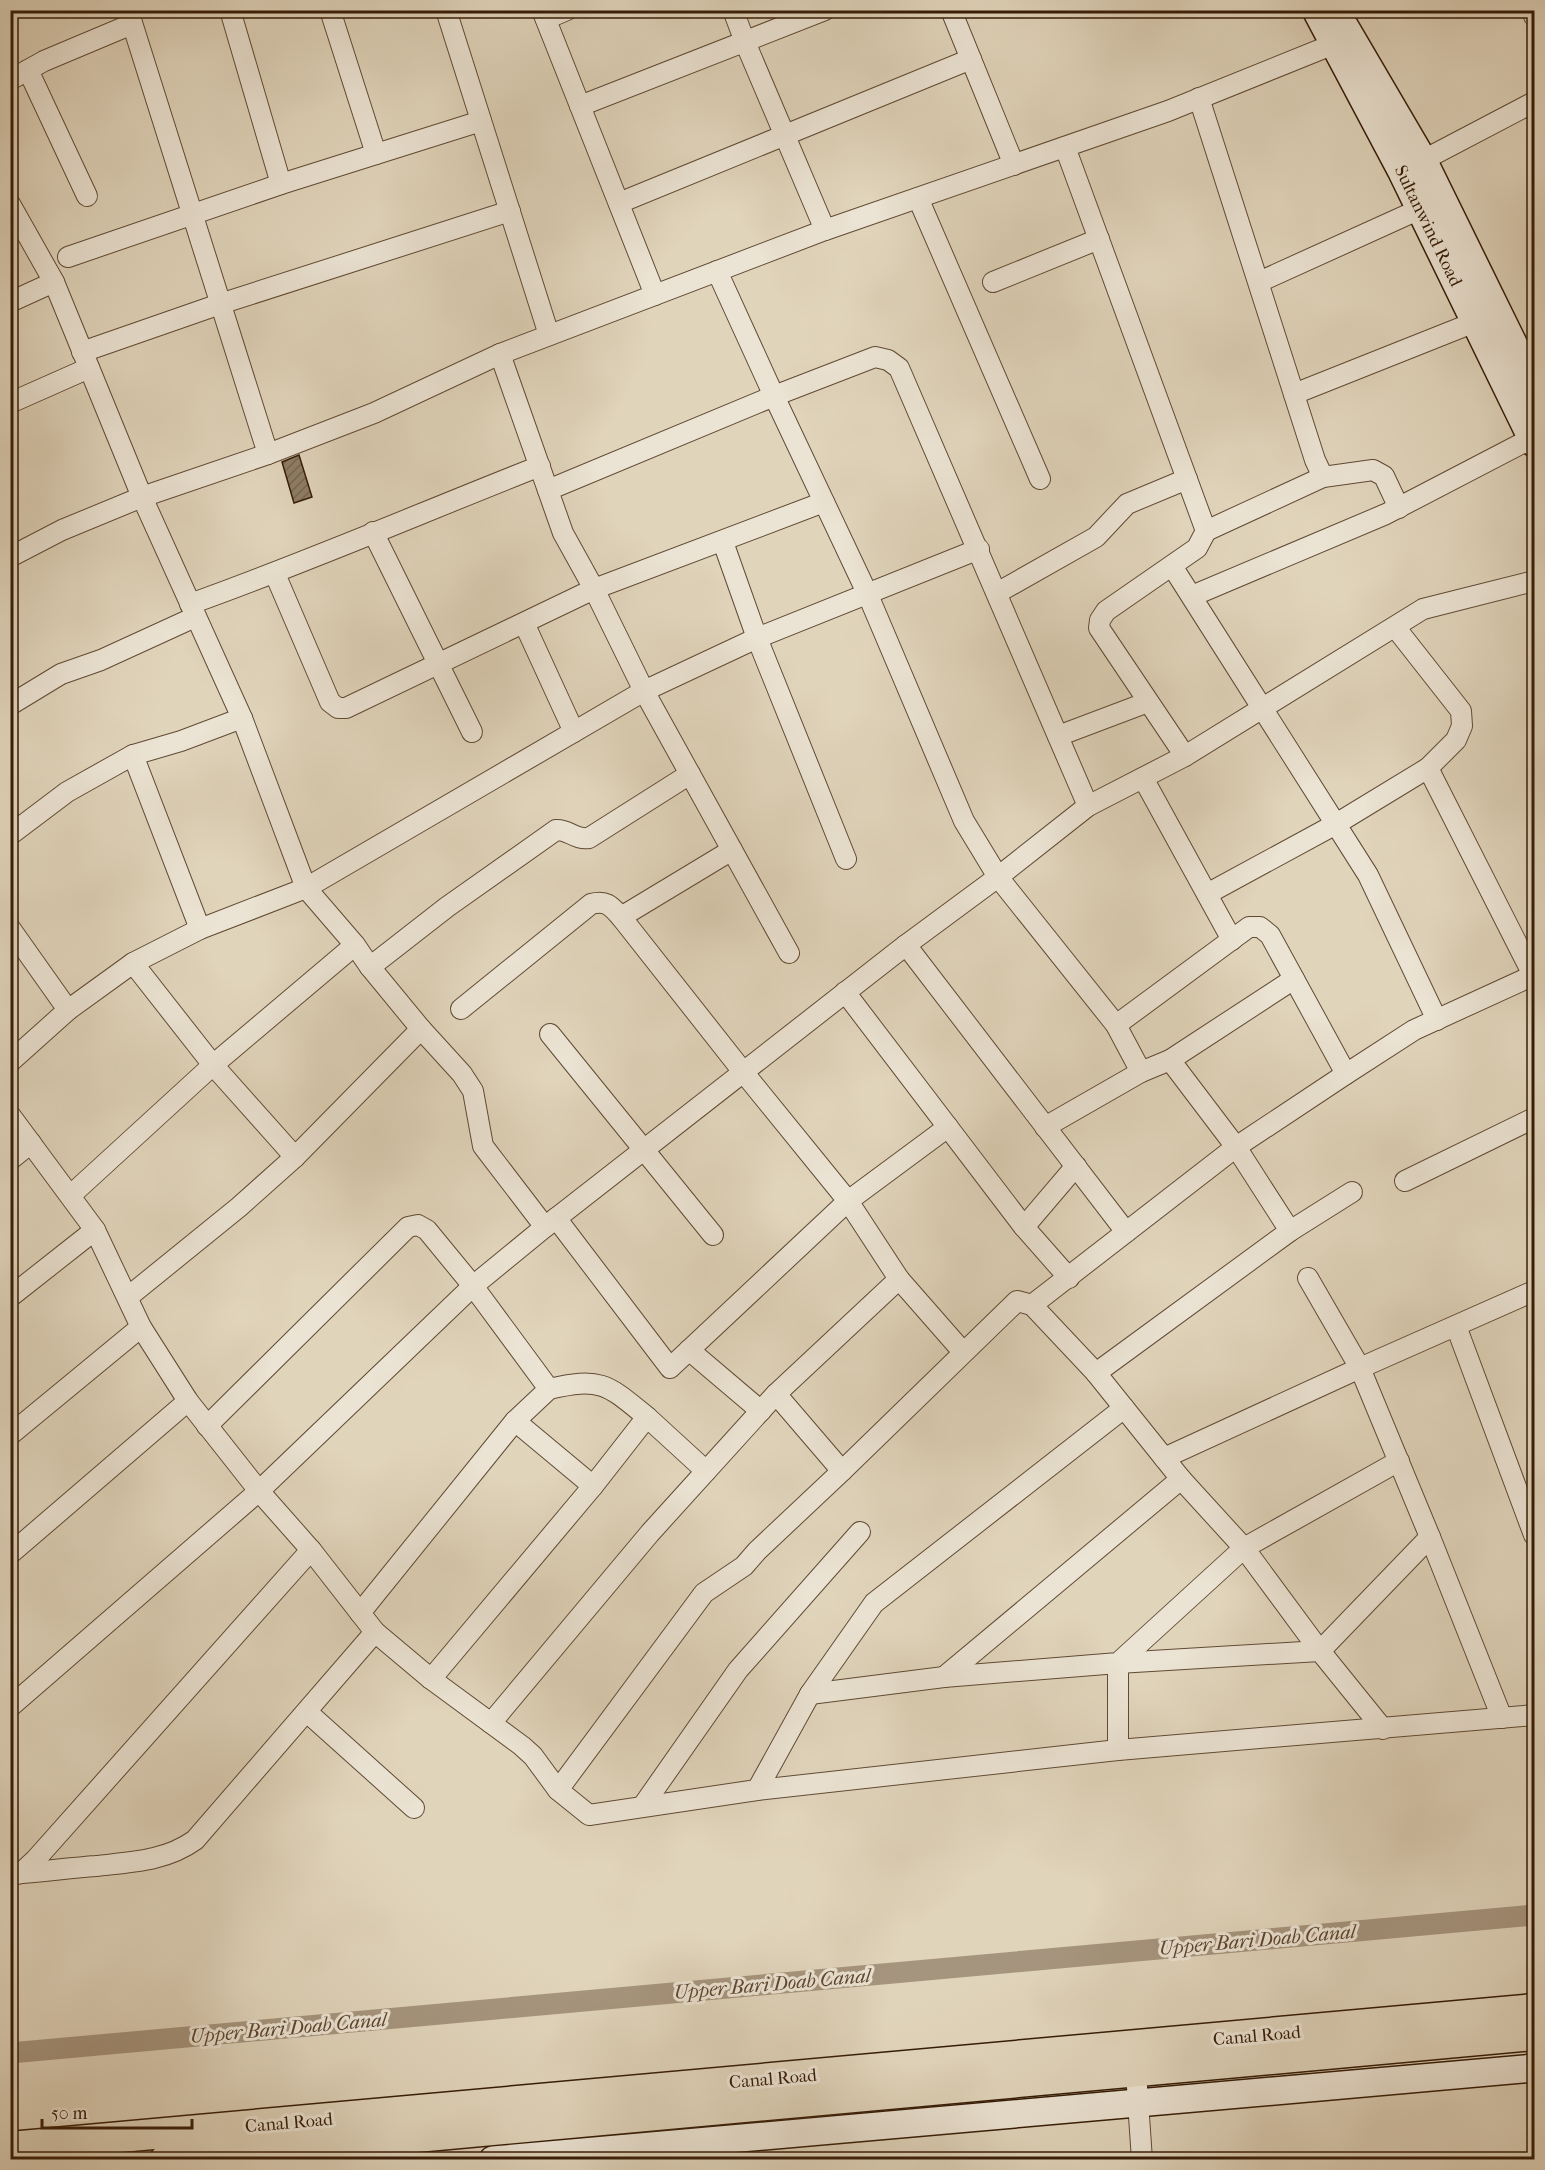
<svg xmlns="http://www.w3.org/2000/svg" width="1545" height="2170" viewBox="0 0 1545 2170" font-family="'IM FELL French Canon',serif">
<style>
.lines{fill:none;stroke-linecap:round;stroke-linejoin:round}
.canal{stroke:#a6957e;stroke-width:21}
.building{fill:url(#building-hatch);stroke:#361c07;stroke-width:1.5}
.street-casing{stroke:#604a34;stroke-width:22}
.secondary-casing{stroke:#361c07;stroke-width:30}
.primary-casing{stroke:#361c07;stroke-width:33}
.street{stroke:#ebe3d3;stroke-width:20}
.secondary{stroke:#ebe3d3;stroke-width:27}
.primary{stroke:#e0d4bb;stroke-width:30}
.labels{text-anchor:middle;dominant-baseline:central;stroke-width:6;stroke-linejoin:round;paint-order:stroke}
.street-label{font-size:18px;fill:#361c07;stroke:#ebe3d3}
.water-label{font-size:20px;font-style:italic;fill:#5d4631;stroke:#ebe3d3}
</style>
<defs>
<pattern id="building-hatch" width="6" height="6" patternUnits="userSpaceOnUse" patternTransform="scale(1.5)"><rect width="6" height="6" fill="#8e7c65"/><path d="M-1 1l2-2M0 6l6-6M5 7l2-2" fill="none" stroke="#756551"/></pattern>
</defs>
<rect width="100%" height="100%" fill="#e0d4bb"/>
<filter id="stains"><feTurbulence type="fractalNoise" baseFrequency=".00333" numOctaves="4"/><feColorMatrix values="0 0 0 0 .2 0 0 0 0 .09 0 0 0 0 .02 0 0 0 .5 -.17"/></filter>
<radialGradient id="worn" r=".72"><stop offset=".6" stop-color="#630" stop-opacity="0"/><stop offset="1" stop-color="#630" stop-opacity=".3"/></radialGradient>
<g class="lines">
<path class="canal" d="M10,2053L1534,1915"/>
</g>
<path class="building" d="M299,455L312,497L294,503L282,462Z"/>
<g class="lines">
<defs>
<g id="street">
<path d="M128,10L268,454"/>
<path d="M230,10L281,184"/>
<path d="M330,10L376,154"/>
<path d="M446,10L549,335"/>
<path d="M542,10L655,295"/>
<path d="M733,10L745,42L825,230"/>
<path d="M951,10L1014,165"/>
<path d="M1532,10L1534,16"/>
<path d="M546,19L567,10"/>
<path d="M28,70L87,196"/>
<path d="M10,80L44,61L132,24"/>
<path d="M580,106L825,10"/>
<path d="M1065,147L1206,531L1323,477L1315,460L1199,98"/>
<path d="M1412,166L1534,102"/>
<path d="M918,198L1040,479"/>
<path d="M619,203L971,59"/>
<path d="M10,204L54,282L142,497L242,718L306,888L644,691L594,589L563,533L500,354"/>
<path d="M68,257L281,184L481,121"/>
<path d="M993,282L1099,239"/>
<path d="M1259,282L1420,209"/>
<path d="M10,302L54,282"/>
<path d="M82,352L220,304L510,211"/>
<path d="M1294,394L1475,322"/>
<path d="M10,403L89,368"/>
<path d="M1323,477L1373,470L1384,476L1399,508"/>
<path d="M548,490L774,396L875,357L888,360L899,368L1088,806"/>
<path d="M373,532L472,732"/>
<path d="M723,542L757,638L846,859"/>
<path d="M10,557L62,530L142,497L268,454L374,413L500,354L825,230L1168,111L1334,44"/>
<path d="M1172,566L1368,875L1437,1020"/>
<path d="M275,574L330,702L338,708H346L594,589L824,502"/>
<path d="M997,593L1096,537L1127,504L1187,479"/>
<path d="M1192,596L1386,514L1534,437"/>
<path d="M190,604C308,562 423,512 540,466"/>
<path d="M524,623L574,732"/>
<path d="M10,705L61,674L101,660L195,617"/>
<path d="M1058,736L1148,702"/>
<path d="M133,755L181,741L242,718"/>
<path d="M1185,756L1099,628L1100,620L1106,611L1197,548L1206,531"/>
<path d="M1428,768L1533,975"/>
<path d="M1143,778L1232,940"/>
<path d="M10,835L67,792L133,755L200,929"/>
<path d="M1207,894L1336,824L1428,768L1456,740L1462,726L1461,711L1395,627"/>
<path d="M621,917L732,850"/>
<path d="M10,928L68,1010L133,963L200,929L306,888L355,945L370,967L421,1029L462,1074L473,1091L483,1146L545,1227L906,945L998,877L964,821L868,595L774,396L717,271"/>
<path d="M906,945L1126,1232"/>
<path d="M789,953L644,691L757,638L979,549"/>
<path d="M133,963L213,1065L295,1157"/>
<path d="M370,967L447,907L556,830C568,829 575,840 589,838L690,774"/>
<path d="M845,992L1024,1227L1069,1278"/>
<path d="M461,1009L591,904C607,900 611,906 621,917L744,1073L848,1201L899,1279L776,1394L842,1471"/>
<path d="M1116,1025L1249,927H1260L1270,935L1346,1074"/>
<path d="M550,1034L713,1235"/>
<path d="M1170,1060L1294,979"/>
<path d="M10,1062L68,1010"/>
<path d="M10,1115L95,1230L141,1327L188,1401L259,1491L473,1286L545,1227"/>
<path d="M1045,1127L1141,1072"/>
<path d="M10,1160L31,1143"/>
<path d="M1405,1181L1534,1118"/>
<path d="M71,1195L213,1065L355,945"/>
<path d="M556,1218L670,1368L848,1201L948,1127"/>
<path d="M1024,1227L1076,1166"/>
<path d="M1290,1231L1352,1192"/>
<path d="M1308,1278L1360,1368L1534,1291"/>
<path d="M899,1279L963,1352"/>
<path d="M10,1297L95,1230"/>
<path d="M128,1297L239,1207L295,1157L421,1029"/>
<path d="M1032,1305L1236,1147L1346,1074L1414,1030L1534,975"/>
<path d="M1456,1326L1534,1535"/>
<path d="M689,1350L761,1411"/>
<path d="M1096,1373L1290,1231L1236,1147L1170,1060L1141,1072L1116,1025L998,877L1088,806L1185,756L1423,609L1534,581"/>
<path d="M549,1389C601,1377 607,1384 647,1417"/>
<path d="M515,1421L593,1486"/>
<path d="M207,1426L408,1227L418,1225L427,1230L473,1286L549,1389L515,1421L360,1613"/>
<path d="M10,1435L141,1327"/>
<path d="M1430,1537L1502,1718"/>
<path d="M10,1554L188,1401"/>
<path d="M944,1677L1181,1479"/>
<path d="M431,1679L593,1486L647,1417L706,1471"/>
<path d="M810,1694L944,1677L1118,1663L1244,1548L1399,1461"/>
<path d="M10,1707L259,1491L311,1550L375,1632L431,1679L522,1746L533,1756L558,1790L589,1815L757,1790L1118,1750L1534,1715"/>
<path d="M307,1712L414,1808"/>
<path d="M491,1723L650,1533L776,1394"/>
<path d="M1118,1750V1663L1320,1651L1430,1537L1360,1368L1164,1458"/>
<path d="M558,1790L704,1593L744,1566L757,1551L842,1471L1017,1301L1032,1305L1096,1373L1181,1479L1244,1548L1320,1651L1383,1729"/>
<path d="M757,1790L810,1694L874,1603L1124,1408"/>
<path d="M642,1807L738,1670L860,1532"/>
<path d="M21,1873C46,1871 71,1868 96,1866C131,1862 166,1861 195,1840L375,1632"/>
<path d="M17,1874L21,1873L36,1859L311,1550"/>
<path d="M1136,2072L1142,2160"/>
</g>
<g id="secondary">
<path d="M1316,10L1402,172L1534,443"/>
<path d="M1345,27L1423,160L1534,386"/>
<path d="M493,2160L1534,2068"/>
</g>
<g id="primary">
<path d="M10,2147L1534,2009"/>
<path d="M165,2160L1534,2035"/>
</g>
</defs>
<use href="#street" class="street-casing"/>
<use href="#secondary" class="secondary-casing"/>
<use href="#primary" class="primary-casing"/>
<use href="#street" class="street"/>
<use href="#secondary" class="secondary"/>
<use href="#primary" class="primary"/>
</g>
<g class="labels">
<g class="street-label">
<text transform="translate(1428 226) rotate(64)">Sultanwind Road</text>
<text transform="translate(1257 2036) rotate(-5)">Canal Road</text>
<text transform="translate(773 2079) rotate(-5)">Canal Road</text>
<text transform="translate(289 2123) rotate(-5)">Canal Road</text>
</g>
<g class="water-label">
<text transform="translate(1257 1940) rotate(-5)">Upper Bari Doab Canal</text>
<text transform="translate(772 1984) rotate(-5)">Upper Bari Doab Canal</text>
<text transform="translate(288 2028) rotate(-5)">Upper Bari Doab Canal</text>
</g>
</g>
<rect width="1545" height="2170" fill="none" stroke="#e0d4bb" stroke-width="36"/>
<rect x="12" y="12" width="1521" height="2146" fill="none" stroke="#361c07" stroke-width="3"/>
<rect x="18" y="18" width="1509" height="2134" fill="none" stroke="#361c07" stroke-width="1.5"/>
<path d="M42 2119v9h150v-9" fill="none" stroke="#361c07" stroke-width="3"/>
<text x="51" y="2119" font-size="18" fill="#361c07" stroke="#ebe3d3" stroke-width="4.5" paint-order="stroke">50 m</text>
<rect width="100%" height="100%" filter="url(#stains)"/>
<rect width="100%" height="100%" fill="url(#worn)"/>
</svg>
